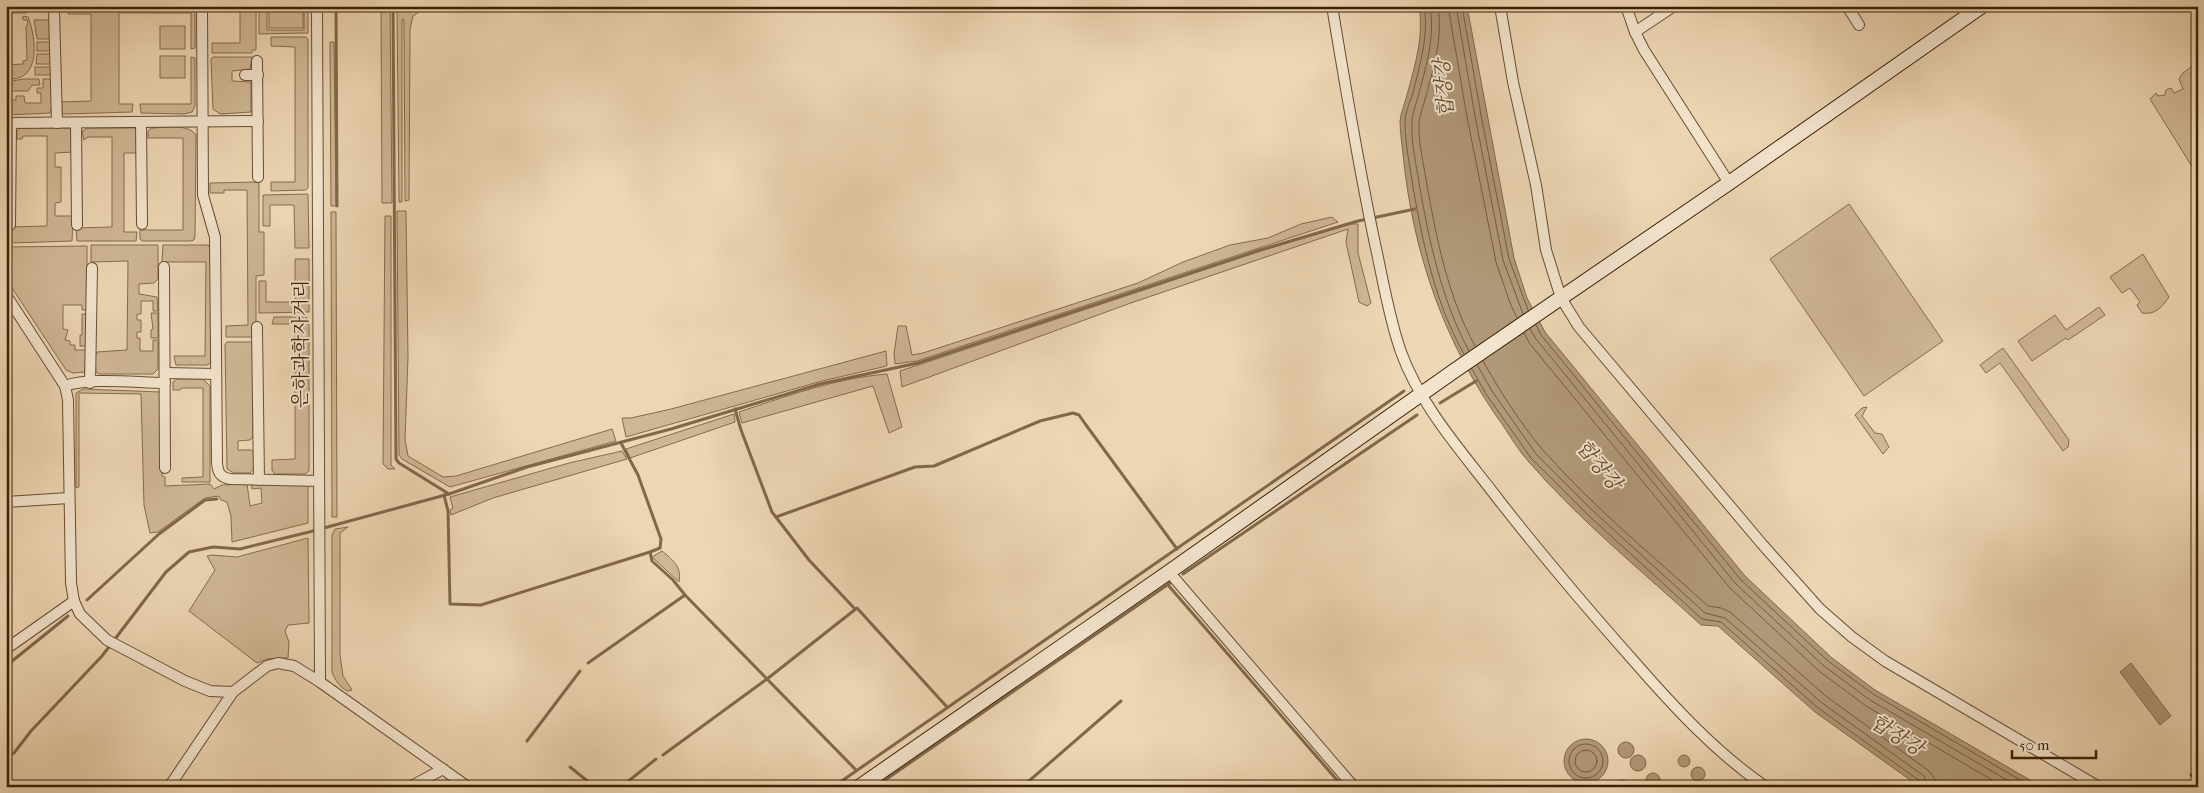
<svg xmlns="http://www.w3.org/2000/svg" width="2204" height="793" viewBox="0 0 2204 793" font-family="'IM FELL French Canon','Noto Serif KR',serif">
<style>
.green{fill:#cfb795;stroke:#846c4c}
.water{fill:#b09878;stroke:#81684a}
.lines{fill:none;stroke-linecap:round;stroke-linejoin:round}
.shore{stroke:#755c3e;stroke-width:1}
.stream{stroke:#81684a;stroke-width:3}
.street-casing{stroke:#674e30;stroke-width:12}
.secondary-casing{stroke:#3a2004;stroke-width:16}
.street{stroke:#f3e4ce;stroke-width:10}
.secondary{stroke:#f3e4ce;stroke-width:14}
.rail{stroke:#3a2004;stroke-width:3;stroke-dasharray:9 9;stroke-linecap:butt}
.labels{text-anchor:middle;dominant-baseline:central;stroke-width:4;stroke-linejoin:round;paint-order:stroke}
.street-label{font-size:19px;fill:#3a2004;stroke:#f3e4ce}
.water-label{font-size:20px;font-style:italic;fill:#634a2d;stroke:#f3e4ce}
</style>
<rect width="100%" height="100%" fill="#edd6b3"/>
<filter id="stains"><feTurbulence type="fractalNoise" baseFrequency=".004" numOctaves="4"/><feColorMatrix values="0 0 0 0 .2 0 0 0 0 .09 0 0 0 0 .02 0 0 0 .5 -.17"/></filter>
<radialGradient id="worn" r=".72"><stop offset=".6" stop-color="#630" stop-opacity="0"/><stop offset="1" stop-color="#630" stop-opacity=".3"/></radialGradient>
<g class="green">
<path d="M6,6H21L26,13H6Z"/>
<path d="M52,6H164V9L192,10V6H195V48L191,49V13H119V104H133L132,112L64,114L61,113L60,102L91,101V14H68V9H54Z"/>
<path d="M240,6H256V50H252V53H212V43H240Z"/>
<path d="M259,6H267V30H304V6H308V33L259,34Z"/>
<rect x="269" y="6" width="34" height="22"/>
<path d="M381,6H390L392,203H382Z"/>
<path d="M397,6H428L413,16L410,29L409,200L405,201L404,20L402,19V202H399Z"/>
<path d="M23,16L28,17C37,39 41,83 6,79V65L23,64V61L27,60L26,26L28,24L27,20H23Z"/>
<path d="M34,20H51V39H37Z"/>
<rect x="160" y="26" width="25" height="23"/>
<path d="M271,37H306L308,39V188L306,190L271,191V182H295V47L271,46Z"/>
<rect x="37" y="42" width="14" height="9"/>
<path d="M330,42H334L336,206H331Z"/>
<path d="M37,54H51L52,64H36Z"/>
<rect x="160" y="56" width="25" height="22"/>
<path d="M191,57L195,58V106L192,112L184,114L141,113L140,104H191Z"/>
<path d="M213,57H252L250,69L232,71V81L251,82V112L220,114L213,109L211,59Z"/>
<path d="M2194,65L2198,167L2195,168L2191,165L2150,99L2156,93L2158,96L2165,95L2166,90L2171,88L2174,93L2183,89L2179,79L2183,73Z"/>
<rect x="35" y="67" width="17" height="8"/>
<path d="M24,79H39L40,85H32L28,91H11L6,87V82Z"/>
<path d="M43,79H52V107L50,113L6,115V100H16V96H24L25,103H41V93H37V88H43Z"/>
<path d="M70,128L72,129L73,152L55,153V167H61V202L55,203V216H73L72,241L10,243V227L47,226V136H23L22,139H17V132L20,128Z"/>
<path d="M87,128H138V153H124V232H137L136,241H77L76,228L112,227V137H88L84,140L82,132Z"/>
<path d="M151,128C164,128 188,123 196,135L195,236L194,240L190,241H142L140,239V230H183V138H148V131Z"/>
<path d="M259,182V232H264V275L256,276V327L253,337H226V326L248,325L247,190H224V193H210V183Z"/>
<path d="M308,194L309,248H295L294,205H270V226H263V195Z"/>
<path d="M1849,204L1943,341L1864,396L1770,259Z"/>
<path d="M397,211H406L408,357L405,440L408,456L443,477L456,476L612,429L616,441L450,487L402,459L399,455Z"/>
<path d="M331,212H336L337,517H332Z"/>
<path d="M385,216H391V465L395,469H388L383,464Z"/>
<path d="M1332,217L1338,222L917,361L895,364L894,354L898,326H906L912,355L923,353L1138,283L1183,262L1230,245L1268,238L1301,224Z"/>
<path d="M1351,224H1358V253L1371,303L1367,306L1359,302L1346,242L1348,229L1128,304L902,387L900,371L1261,251Z"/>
<path d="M91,245H158V279L154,283L139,284V294L157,297L158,311H153V301H141V314H137V320H141V332H137V338H140V351H153V340H158V369L153,374H99L96,372L95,356L97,352L127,350L128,261L91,262Z"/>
<path d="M163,245H208L211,249L212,360L208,365H176L174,356H205L206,262H162Z"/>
<path d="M87,246V310H82V305H63V329L68,330L65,340L70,341V345H75V350H86L85,372L73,373L66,370L14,291L6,274V247Z"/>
<path d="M2143,254L2169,297C2162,307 2156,315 2142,313L2137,305L2140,302L2130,288L2122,293L2110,277Z"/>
<path d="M295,259H309V312L259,313V281H266V302H295Z"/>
<path d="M2099,307L2105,315L2068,340L2066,338L2032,361L2018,341L2055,315L2066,330Z"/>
<path d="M151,313H158V338H151V330L153,329Z"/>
<path d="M82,314H87V346H80V335H82Z"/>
<path d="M274,317H306L309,320V471L305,474H275L272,471V460L295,459V324H272Z"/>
<path d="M227,342H254L253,437L250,440L238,441V450H251L254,453L255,467L250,473H234L227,469L225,344Z"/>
<path d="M2003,348L2069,440L2068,447L2063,451L2000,363L1986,373L1980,365Z"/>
<path d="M886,351L887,366L822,381L626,437L622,418H631L671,409Z"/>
<path d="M887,374L902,427L889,433L873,386L742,423L739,412C787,396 837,378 887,374Z"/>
<path d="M177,379H203L210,386V482H182V478L203,477V388H181L180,390H173V382Z"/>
<path d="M83,389L160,392L162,396V476L165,477V486L210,484L214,489L222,485L247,484L250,506L262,503L261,488L252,489L251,483L305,485L308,487V523L232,542L231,516L227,502L221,500L219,496L205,498L158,532L150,533L144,505L141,394L79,393V487L76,488V393Z"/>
<path d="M1867,407L1862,416L1875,433L1882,434L1889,447L1883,454L1855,415L1862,408Z"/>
<path d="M734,414L735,422L630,458L626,449Z"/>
<path d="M622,451L627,459L493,498L451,515L450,510L453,508L450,497L569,463Z"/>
<path d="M348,527L340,533V655L343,676L352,690L348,691C340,688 335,680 332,672V535L335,529Z"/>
<path d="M308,538L309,623L288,625L285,631L289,642L288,658L267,659L257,663L189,611L215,570L207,556L212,555L237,557Z"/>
<path d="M662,551C673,560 682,567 679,582L652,557Z"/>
</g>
<g class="water">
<path d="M1419,6H1467L1514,258L1527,298L1545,332L1745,576L1832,658L1875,690L2042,787H1920L1815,712L1718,626L1701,625C1643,572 1580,521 1528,461C1519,451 1512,439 1504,427C1445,345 1413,255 1403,154C1402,144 1400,131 1400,121C1401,112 1405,103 1407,95C1415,65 1424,37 1419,6Z"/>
<path d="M2131,663L2171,716L2160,725L2120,672Z"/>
<circle cx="1586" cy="761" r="22"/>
<circle cx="1626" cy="750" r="8"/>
<circle cx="1684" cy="761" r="6"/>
<circle cx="1638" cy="763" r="8"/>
<circle cx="1698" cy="774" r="7"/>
<circle cx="1653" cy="780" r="7"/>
<path d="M1621,780L1632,782L1639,787H1608Z"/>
</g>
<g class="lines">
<g class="shore">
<path d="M1424,6C1429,36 1420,63 1413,93C1410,102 1405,113 1405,122C1405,144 1410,166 1413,187C1423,244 1435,303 1464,354"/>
<path d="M1430,6C1435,36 1427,63 1419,93C1417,102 1412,113 1412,122C1411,142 1416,163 1419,183C1429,240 1441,299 1469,351"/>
<path d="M1438,6C1443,37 1434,66 1426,96C1424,104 1420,114 1419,122C1418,140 1423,161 1426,179C1436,236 1447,295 1475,346"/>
<path d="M1448,6L1467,117L1496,262L1510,303L1517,318"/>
<path d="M1456,6L1475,116L1503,260L1523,314"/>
<path d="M1462,6L1481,115L1509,259L1528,310"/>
<path d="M1536,325L1541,335L1741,580L1828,661L1873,694L2032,787"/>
<path d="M1530,329L1536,339L1736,584L1824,666L1870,700L2019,787"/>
<path d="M1524,333L1530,344L1730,588L1819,671L1866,706L2004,787"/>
<path d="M1483,361C1500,391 1520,423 1542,449C1592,506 1652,555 1708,606L1721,608L1730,612L1827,697L1929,771L1935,779L1936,787"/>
<path d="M1477,365L1492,391L1536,454L1592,510L1705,613L1725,618L1822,703L1924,776L1928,787"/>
<path d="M1472,369L1486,394L1531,458L1587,514L1702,619L1721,622L1818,708L1920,781L1922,787"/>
<circle cx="1586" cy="761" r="17"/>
<circle cx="1586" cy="761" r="11"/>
</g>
<g class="stream">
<path d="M336,6L337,206"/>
<path d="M393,6L396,459L399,463L449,494"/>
<path d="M1440,403L1476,381"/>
<path d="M735,409L741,430L772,512L809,560L855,609"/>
<path d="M621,443L638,475L661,539L660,548L650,552"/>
<path d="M444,495L448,511L450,604L481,605L650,552L652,561L673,580L685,595L856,770"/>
<path d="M776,517L915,467L934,466L1040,421L1073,413L1079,415L1086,425L1177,549"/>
<path d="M1183,574L1417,415"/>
<path d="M1168,585L1343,787"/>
<path d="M87,600L159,534L205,500L217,499"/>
<path d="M588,663L685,595"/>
<path d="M6,666L68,616"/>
<path d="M527,741L580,671"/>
<path d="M663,755L767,679L857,608L947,707"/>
<path d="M6,757L14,753L31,731L102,656L166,572L189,552L213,547L240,549L309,532L449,494L527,467L671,429L820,384L918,363L1260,250L1358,221L1415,209"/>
<path d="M570,767L595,787"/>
<path d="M621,787L656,759"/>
<path d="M833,787L1404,391"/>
<path d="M875,787L1170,583"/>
<path d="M1022,787L1121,701"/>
</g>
<defs>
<g id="street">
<path d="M202,6L203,195L215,237L217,463C218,473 220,477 230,479L319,481"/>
<path d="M317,6L320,682"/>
<path d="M1332,6C1346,89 1359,171 1377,253C1384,286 1390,321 1401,352C1421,407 1463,453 1498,499C1541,554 1586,607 1632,659C1673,706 1715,752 1766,787"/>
<path d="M1500,6L1513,82L1536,185L1546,250L1561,298L1579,327L1762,544L1820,609L1852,637L1885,661L2099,787"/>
<path d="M1626,6L1635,32L1644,50L1729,183"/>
<path d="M1847,6L1859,25"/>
<path d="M54,10L57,123"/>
<path d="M1635,32L1674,6"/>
<path d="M257,61L258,177"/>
<path d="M245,75H258"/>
<path d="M141,122L142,224"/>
<path d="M6,123L258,121"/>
<path d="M76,123L77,225"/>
<path d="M10,225L11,123"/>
<path d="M164,267L165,468"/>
<path d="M6,295L65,386L68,400L71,583L74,601L80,614L107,640L185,681L210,691L233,692L267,666L278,663L294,666L320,682L468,787"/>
<path d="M257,327L259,480"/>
<path d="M165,373L216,374"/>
<path d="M90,383L92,268"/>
<path d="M65,386C90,377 137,383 165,383"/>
<path d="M6,502L69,498"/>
<path d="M1169,572L1354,787"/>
<path d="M6,649L74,601"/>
<path d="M169,787L233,692"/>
<path d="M410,787L443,769"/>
</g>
<path id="secondary" d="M859,787L1169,572L1454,371L1729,183L1982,6"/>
</defs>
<use href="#street" class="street-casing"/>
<use href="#secondary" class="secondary-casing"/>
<use href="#street" class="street"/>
<use href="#secondary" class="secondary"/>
<path class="rail" d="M2176,787L2198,770"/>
</g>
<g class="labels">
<g class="street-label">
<text transform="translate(301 344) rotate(-90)">은하과학자거리</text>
</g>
<g class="water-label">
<text transform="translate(1444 88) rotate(-95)">합장강</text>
<text transform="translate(1599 465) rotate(50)">합장강</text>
<text transform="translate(1897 735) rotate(32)">합장강</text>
</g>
</g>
<rect width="2204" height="793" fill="none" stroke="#edd6b3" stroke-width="25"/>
<rect x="8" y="8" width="2189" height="778" fill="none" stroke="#3a2004" stroke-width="2.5"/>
<rect x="12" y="12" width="2179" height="768" fill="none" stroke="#3a2004"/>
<path d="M2012 750v8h84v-8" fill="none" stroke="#3a2004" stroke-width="2.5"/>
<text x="2019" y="750" font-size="15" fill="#3a2004" stroke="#f3e4ce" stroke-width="4" paint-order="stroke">50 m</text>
<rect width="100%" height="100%" filter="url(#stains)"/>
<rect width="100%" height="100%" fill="url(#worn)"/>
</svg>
